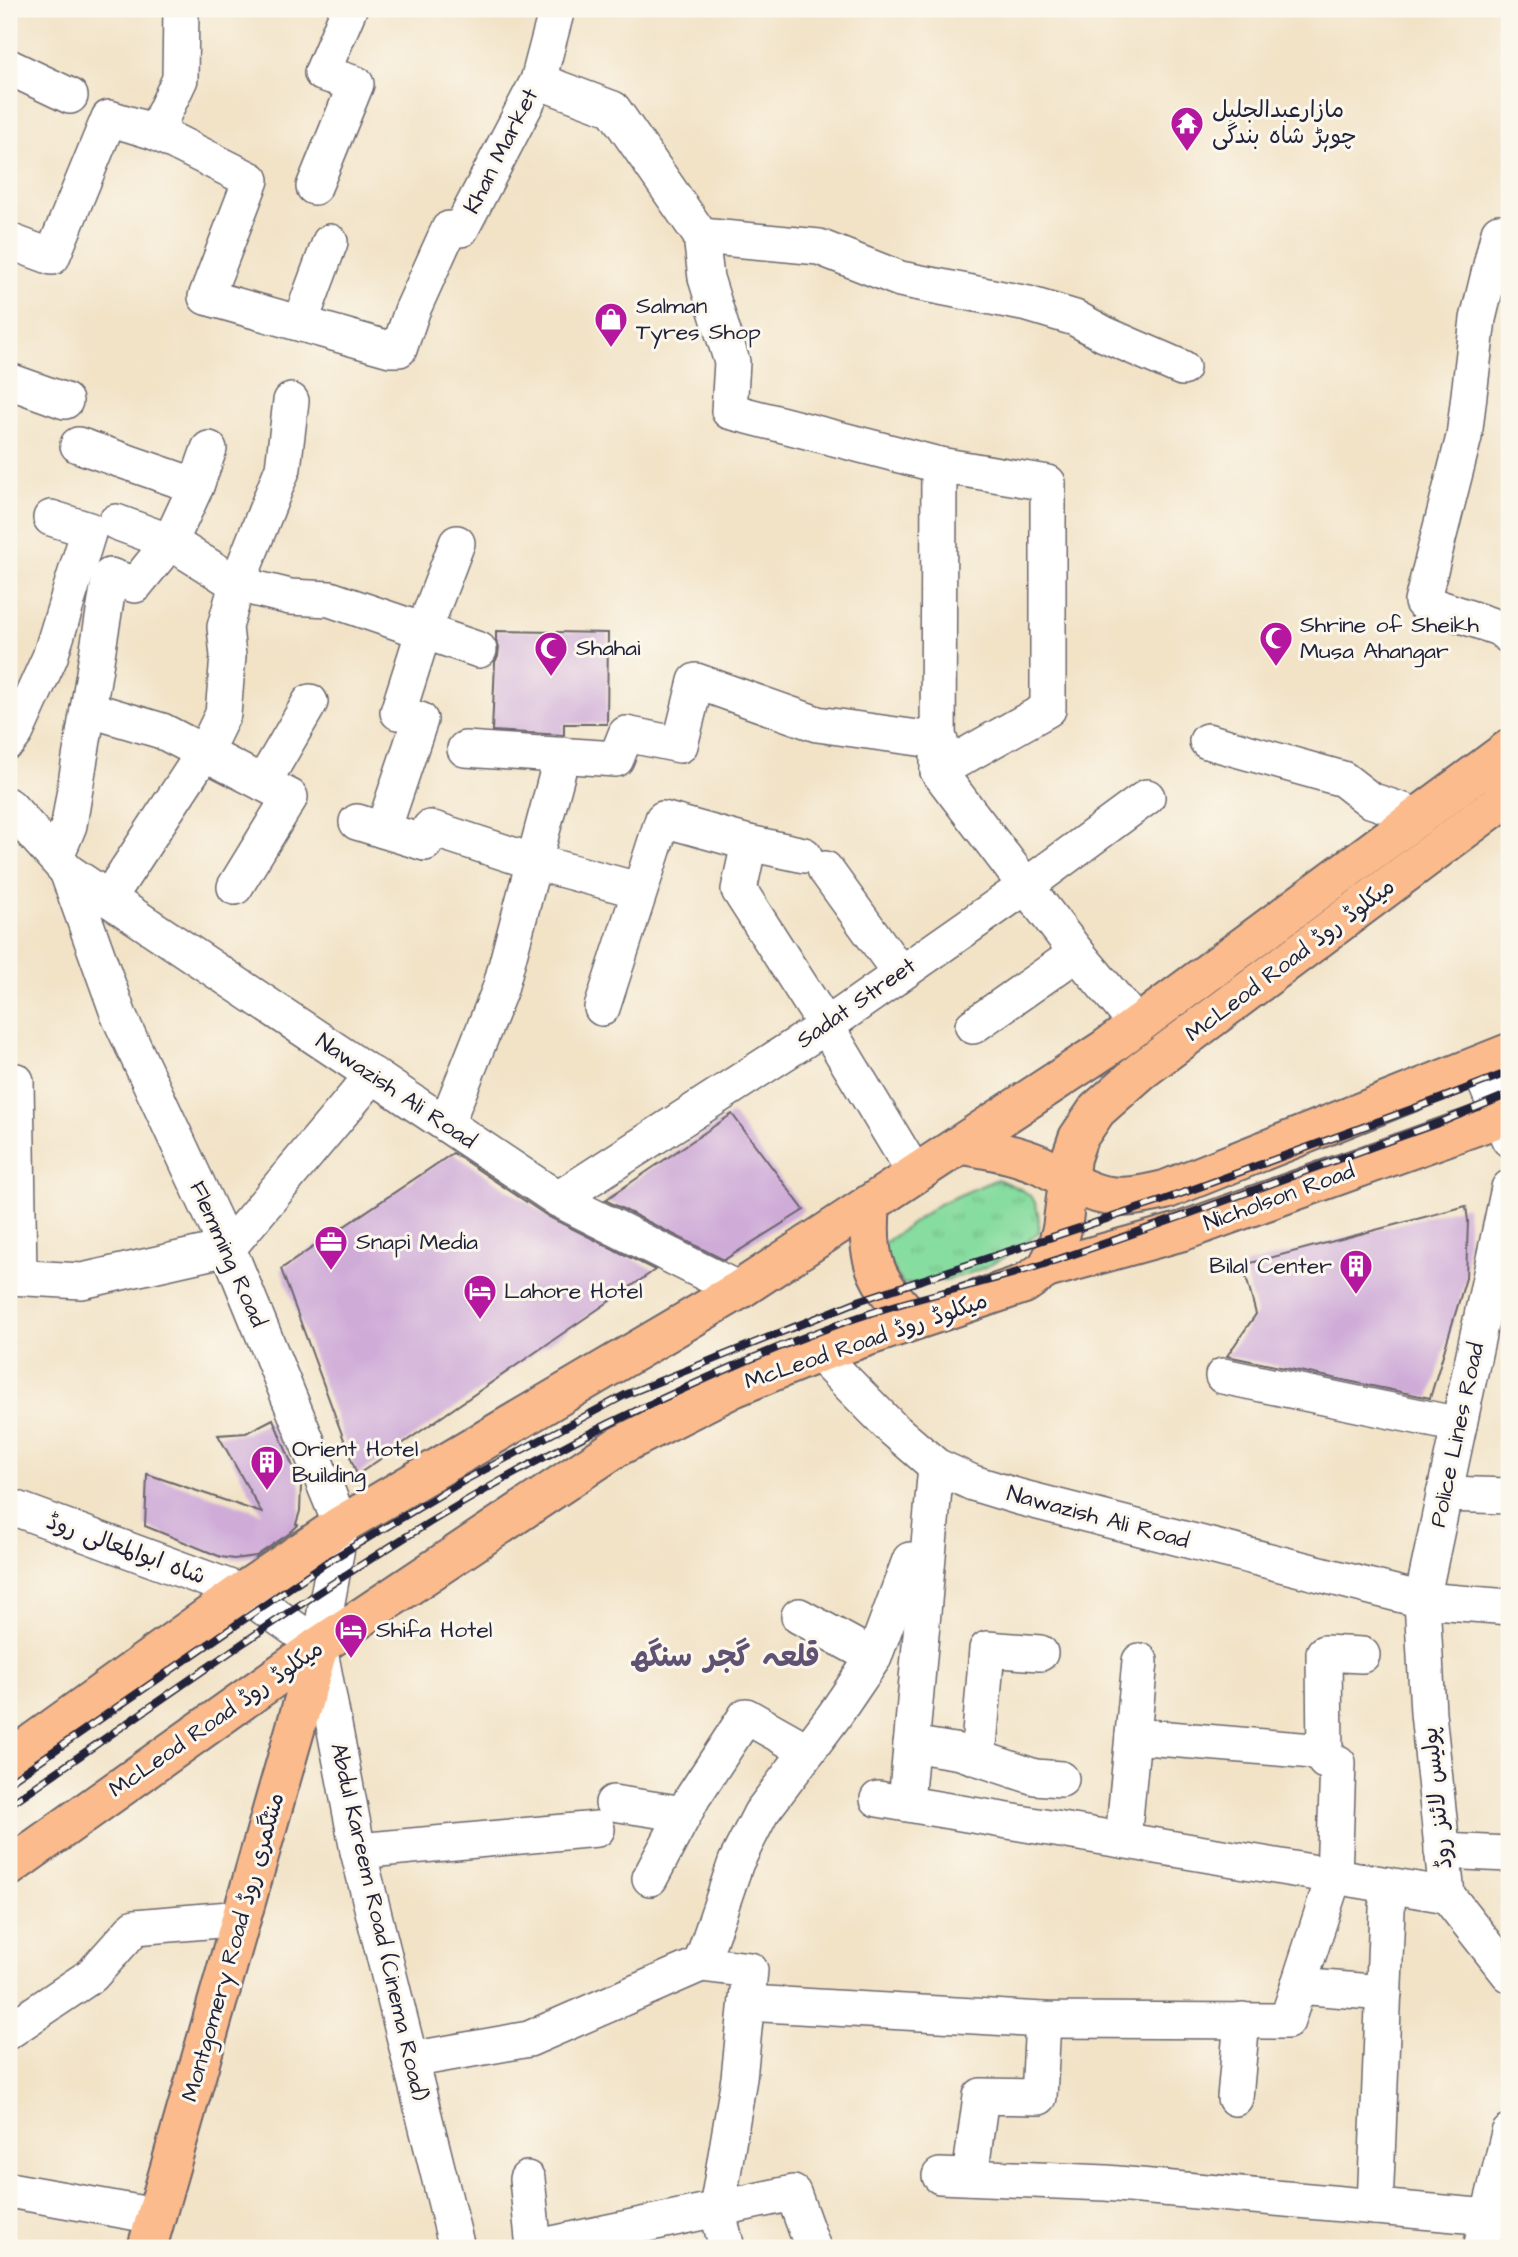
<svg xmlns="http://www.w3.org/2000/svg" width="1518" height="2257" viewBox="0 0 1518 2257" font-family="'Architects Daughter','Playpen Sans Arabic',sans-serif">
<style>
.grass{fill:url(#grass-tufts);stroke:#547f6d;stroke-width:2}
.building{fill:#cfacd8}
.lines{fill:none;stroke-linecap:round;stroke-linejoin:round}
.minor-casing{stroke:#6b666c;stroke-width:38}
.major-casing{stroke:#6b666c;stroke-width:42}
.minor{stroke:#fff;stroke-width:35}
.major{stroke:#fbbb8c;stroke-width:38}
.rail-casing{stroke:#22223b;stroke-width:8}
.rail{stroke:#fbf7ec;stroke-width:5;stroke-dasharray:16;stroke-linecap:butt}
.labels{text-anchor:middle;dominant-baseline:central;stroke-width:6;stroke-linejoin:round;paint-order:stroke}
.poi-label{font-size:23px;fill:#22223b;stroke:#fbf7ec;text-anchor:start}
.street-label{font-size:23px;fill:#22223b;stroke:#fbf7ec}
.district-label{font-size:30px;font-weight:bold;fill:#5f5272;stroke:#fbf7ec}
</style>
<defs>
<pattern id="grass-tufts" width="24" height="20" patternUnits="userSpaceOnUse" patternTransform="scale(1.75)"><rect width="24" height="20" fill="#87dc9f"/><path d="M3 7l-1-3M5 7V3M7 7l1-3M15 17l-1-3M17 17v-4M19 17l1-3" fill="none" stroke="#74bc8a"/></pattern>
</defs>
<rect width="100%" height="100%" fill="#fbf7ec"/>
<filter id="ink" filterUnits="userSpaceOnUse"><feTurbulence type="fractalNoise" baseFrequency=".0143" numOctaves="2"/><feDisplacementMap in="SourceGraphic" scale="14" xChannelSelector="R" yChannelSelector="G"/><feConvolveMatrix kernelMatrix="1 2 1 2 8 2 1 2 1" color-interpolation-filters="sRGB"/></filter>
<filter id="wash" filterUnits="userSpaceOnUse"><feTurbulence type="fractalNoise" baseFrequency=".00686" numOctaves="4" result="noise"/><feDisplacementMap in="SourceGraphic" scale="28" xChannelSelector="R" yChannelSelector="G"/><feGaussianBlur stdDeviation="1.57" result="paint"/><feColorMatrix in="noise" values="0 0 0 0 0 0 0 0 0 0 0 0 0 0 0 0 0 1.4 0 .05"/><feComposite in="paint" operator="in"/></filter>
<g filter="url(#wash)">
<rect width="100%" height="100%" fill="#f2e3c7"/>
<path class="grass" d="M997,1179C1029,1193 1040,1193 1039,1232C997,1268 958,1283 903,1284L879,1247L939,1204Z"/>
<g id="blocks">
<g class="building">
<path d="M496,631L608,633L607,724H564V735L492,731L495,662L498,656L499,647L496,640Z"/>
<path d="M732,1114L804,1210L724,1260L605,1200Z"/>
<path d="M453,1153L549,1217L655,1270L357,1475L281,1269Z"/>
<path d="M1466,1206L1468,1221L1466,1278L1430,1398L1227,1356L1256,1314L1243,1265Z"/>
<path d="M273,1419L301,1486L300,1511L296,1524L298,1525L290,1533L256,1556L234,1559L221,1557L145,1526L147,1474L262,1513L218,1435L246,1433Z"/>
</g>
</g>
</g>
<g filter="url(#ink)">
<use href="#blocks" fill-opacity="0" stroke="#6b666c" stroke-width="2"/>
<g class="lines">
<defs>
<g id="minor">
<path d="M9,67L70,96"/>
<path d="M538,81L613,109L701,236L706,278L732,362L729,411L939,465L1048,483V709L938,771"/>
<path d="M155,132L251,180L206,297L390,349H399L412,311L449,229H461L538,81L557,9"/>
<path d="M314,187L356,84L322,73L349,9"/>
<path d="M1499,232L1478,319L1464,437L1422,602L1499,628L1509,636"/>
<path d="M701,236L819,247L900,279L1028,304L1075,318L1104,334L1182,368"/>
<path d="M9,241L52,257L109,118L155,132L180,79L181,9"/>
<path d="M300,323L330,242"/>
<path d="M9,381L65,401"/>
<path d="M78,445L196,486"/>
<path d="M939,465L938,771L1077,953L1138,1026"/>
<path d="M116,522L170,542L237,584L290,597L330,599L479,650"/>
<path d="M88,709L162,731L290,797L235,887"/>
<path d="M398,712L424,630L457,543"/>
<path d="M9,741L16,732L50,657L89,530L51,518"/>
<path d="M1207,741L1343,779L1370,800L1419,816"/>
<path d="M465,749L616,759L626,734L680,745L696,681L817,724L940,741"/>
<path d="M263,783L310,702"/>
<path d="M9,806L67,871L558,1199L739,1290"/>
<path d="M357,822L425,843L430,828L534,862L638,890"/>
<path d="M383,830L420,720"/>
<path d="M749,843L804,855"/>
<path d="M52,854L60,847L69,825L110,576L135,585L170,542L196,486L209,449"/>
<path d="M825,869L900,973"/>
<path d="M67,871L119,1016L235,1265L341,1525L319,1646"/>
<path d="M108,899L205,751L223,714L228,656L225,627L237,584L283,468L291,401"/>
<path d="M602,1008L663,819L749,843L739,890L826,1026L915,1174"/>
<path d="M973,1026L1077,953"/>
<path d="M1479,1067L1509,1139"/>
<path d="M16,1081L19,1277"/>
<path d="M446,1124L500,989L562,756"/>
<path d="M1509,1188L1422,1600L1428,1713L1447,1895L1509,1974"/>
<path d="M558,1199L826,1026L1026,886L1147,797"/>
<path d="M9,1277L82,1281L228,1248L373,1075"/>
<path d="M818,1353L893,1429L936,1466L973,1483L1019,1497L1422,1600L1509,1607"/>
<path d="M1223,1376L1459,1425"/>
<path d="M1444,1494L1509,1496"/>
<path d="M9,1506L242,1592L319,1646L358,1851L457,2248"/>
<path d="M799,1616L874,1657"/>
<path d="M1133,1736L1325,1752"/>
<path d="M911,1744L960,1752L1035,1777L1061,1779"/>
<path d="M978,1758L987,1649L1040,1653"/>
<path d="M878,1799L1447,1895"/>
<path d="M613,1803L684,1814"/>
<path d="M906,1803L936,1466"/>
<path d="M1123,1840L1140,1661"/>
<path d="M358,1851L597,1829"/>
<path d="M1442,1851L1509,1854"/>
<path d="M650,1878L693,1797L746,1716L808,1751"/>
<path d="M701,1964L736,1862L761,1813L834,1716L874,1657L910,1560L927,1565"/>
<path d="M701,1964L750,1970L739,2078L717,2209L727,2248"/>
<path d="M1298,1986L1384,1993"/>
<path d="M747,2003L1043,2020L1287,2021L1334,1876L1338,1763L1325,1761L1324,1653L1362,1655"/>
<path d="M9,2031L92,1975L135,1927L242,1918"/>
<path d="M410,2060L529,2039L701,1964"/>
<path d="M1235,2098L1242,2020"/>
<path d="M940,2176L1106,2183L1489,2217"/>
<path d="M970,2177L981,2096L1039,2097L1043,2020"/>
<path d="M527,2179L534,2248"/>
<path d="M9,2190L155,2216"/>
<path d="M1375,2207L1388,1885"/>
<path d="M533,2248L793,2193L813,2248"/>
<path d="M1481,2248L1509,2133"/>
</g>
<g id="major">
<path d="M962,1145C990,1149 1016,1154 1041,1165C1058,1173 1073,1185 1090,1191C1116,1201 1139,1196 1165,1190L1509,1053"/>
<path d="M871,1204C866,1260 874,1281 914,1320"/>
<path d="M1046,1269L1183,1231L1509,1114"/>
<path d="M9,1760L242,1592L341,1525L739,1290L1105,1049L1509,749"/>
<path d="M9,1867L319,1646L617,1447L733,1388L818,1353L1024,1284L1046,1269L1056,1250L1062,1229L1071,1158L1078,1138L1097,1110L1141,1071L1497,805L1509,793"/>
<path d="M147,2248L319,1646"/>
</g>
</defs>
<use href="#minor" class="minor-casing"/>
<use href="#major" class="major-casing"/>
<use href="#minor" class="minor"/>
<use href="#major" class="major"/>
<defs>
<g id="rail">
<path d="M9,1782L324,1564L465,1480L625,1395L861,1300L1161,1201L1442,1098L1509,1072"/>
<path d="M9,1805C213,1665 416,1513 642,1408C719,1372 799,1336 880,1310C931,1294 984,1283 1035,1267C1173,1222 1308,1169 1444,1121L1509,1094"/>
</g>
</defs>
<use href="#rail" class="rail-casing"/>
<use href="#rail" class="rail"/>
</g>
</g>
<defs>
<symbol id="temple-pin" viewBox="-11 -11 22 30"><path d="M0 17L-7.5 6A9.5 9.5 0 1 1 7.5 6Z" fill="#b5179e" stroke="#fbf7ec"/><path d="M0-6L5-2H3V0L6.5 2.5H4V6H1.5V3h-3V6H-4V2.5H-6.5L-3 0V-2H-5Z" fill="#fff"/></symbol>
<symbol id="shop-pin" viewBox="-11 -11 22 30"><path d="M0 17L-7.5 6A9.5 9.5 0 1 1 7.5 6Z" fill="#b5179e" stroke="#fbf7ec"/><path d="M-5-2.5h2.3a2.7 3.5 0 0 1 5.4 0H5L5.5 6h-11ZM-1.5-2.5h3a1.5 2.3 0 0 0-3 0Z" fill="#fff"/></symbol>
<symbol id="mosque-pin" viewBox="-11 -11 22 30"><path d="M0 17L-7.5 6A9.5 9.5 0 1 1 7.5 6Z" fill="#b5179e" stroke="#fbf7ec"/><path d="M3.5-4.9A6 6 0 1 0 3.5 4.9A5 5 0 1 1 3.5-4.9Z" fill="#fff"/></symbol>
<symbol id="office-pin" viewBox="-11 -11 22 30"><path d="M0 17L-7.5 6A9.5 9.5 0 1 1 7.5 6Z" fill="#b5179e" stroke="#fbf7ec"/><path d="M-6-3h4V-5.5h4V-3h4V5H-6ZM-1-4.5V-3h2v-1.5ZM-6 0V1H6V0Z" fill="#fff"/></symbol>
<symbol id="building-pin" viewBox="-11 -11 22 30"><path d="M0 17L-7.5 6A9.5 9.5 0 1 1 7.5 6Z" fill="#b5179e" stroke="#fbf7ec"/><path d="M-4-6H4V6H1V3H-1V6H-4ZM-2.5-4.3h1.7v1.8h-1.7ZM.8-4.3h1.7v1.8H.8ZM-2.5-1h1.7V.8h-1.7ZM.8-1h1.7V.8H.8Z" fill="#fff"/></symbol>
<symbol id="hotel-pin" viewBox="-11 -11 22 30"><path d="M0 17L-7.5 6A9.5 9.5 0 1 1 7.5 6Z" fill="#b5179e" stroke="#fbf7ec"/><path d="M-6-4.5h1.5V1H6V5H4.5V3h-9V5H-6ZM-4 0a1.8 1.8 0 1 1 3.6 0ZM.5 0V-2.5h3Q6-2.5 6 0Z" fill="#fff"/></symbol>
</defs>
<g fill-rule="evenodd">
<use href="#temple-pin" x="1168" y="104" width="38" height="52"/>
<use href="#shop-pin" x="592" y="300" width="38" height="52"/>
<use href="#mosque-pin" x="1257" y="619" width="38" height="52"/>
<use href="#mosque-pin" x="532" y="629" width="38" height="52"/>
<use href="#office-pin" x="312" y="1223" width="38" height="52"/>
<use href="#building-pin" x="1337" y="1247" width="38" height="52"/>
<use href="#hotel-pin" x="461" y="1272" width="38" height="52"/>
<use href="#building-pin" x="248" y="1443" width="38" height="52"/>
<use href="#hotel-pin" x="332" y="1611" width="38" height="52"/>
</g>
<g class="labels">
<g class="poi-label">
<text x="1212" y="110">مازارعبدالجلیل<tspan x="1212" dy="26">چوہڑ شاہ بندگی</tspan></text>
<text x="636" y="306">Salman<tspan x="636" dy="26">Tyres Shop</tspan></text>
<text x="1300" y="625">Shrine of Sheikh<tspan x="1300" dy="26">Musa Ahangar</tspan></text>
<text x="576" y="648">Shahai</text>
<text x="356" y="1242">Snapi Media</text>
<text x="1332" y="1266" text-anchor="end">Bilal Center</text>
<text x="504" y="1291">Lahore Hotel</text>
<text x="292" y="1449">Orient Hotel<tspan x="292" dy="26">Building</tspan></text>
<text x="376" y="1630">Shifa Hotel</text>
</g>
<g class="street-label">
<text transform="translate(501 151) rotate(-63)">Khan Market</text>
<text transform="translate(1290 960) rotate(-37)">McLeod Road میکلوڈ روڈ</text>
<text transform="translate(856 1003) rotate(-35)">Sadat Street</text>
<text transform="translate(396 1091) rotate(34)">Nawazish Ali Road</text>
<text transform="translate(1279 1197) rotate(-20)">Nicholson Road</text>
<text transform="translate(228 1254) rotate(66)">Flemming Road</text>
<text transform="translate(866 1341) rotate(-19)">McLeod Road میکلوڈ روڈ</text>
<text transform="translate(1457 1435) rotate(-78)">Police Lines Road</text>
<text transform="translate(1098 1517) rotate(15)">Nawazish Ali Road</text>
<text transform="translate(126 1549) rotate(20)">شاہ ابوالمعالی روڈ</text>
<text transform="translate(216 1719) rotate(-35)">McLeod Road میکلوڈ روڈ</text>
<text transform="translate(1437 1798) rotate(-96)">پولیس لائنز روڈ</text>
<text transform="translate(379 1922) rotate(77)">Abdul Kareem Road (Cinema Road)</text>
<text transform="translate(233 1947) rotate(-74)">Montgomery Road منٹگمری روڈ</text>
</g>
<g class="district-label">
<text x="725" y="1657">قلعہ گجر سنگھ</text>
</g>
</g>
<rect width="1518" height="2257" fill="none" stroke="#fbf7ec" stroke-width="35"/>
</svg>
